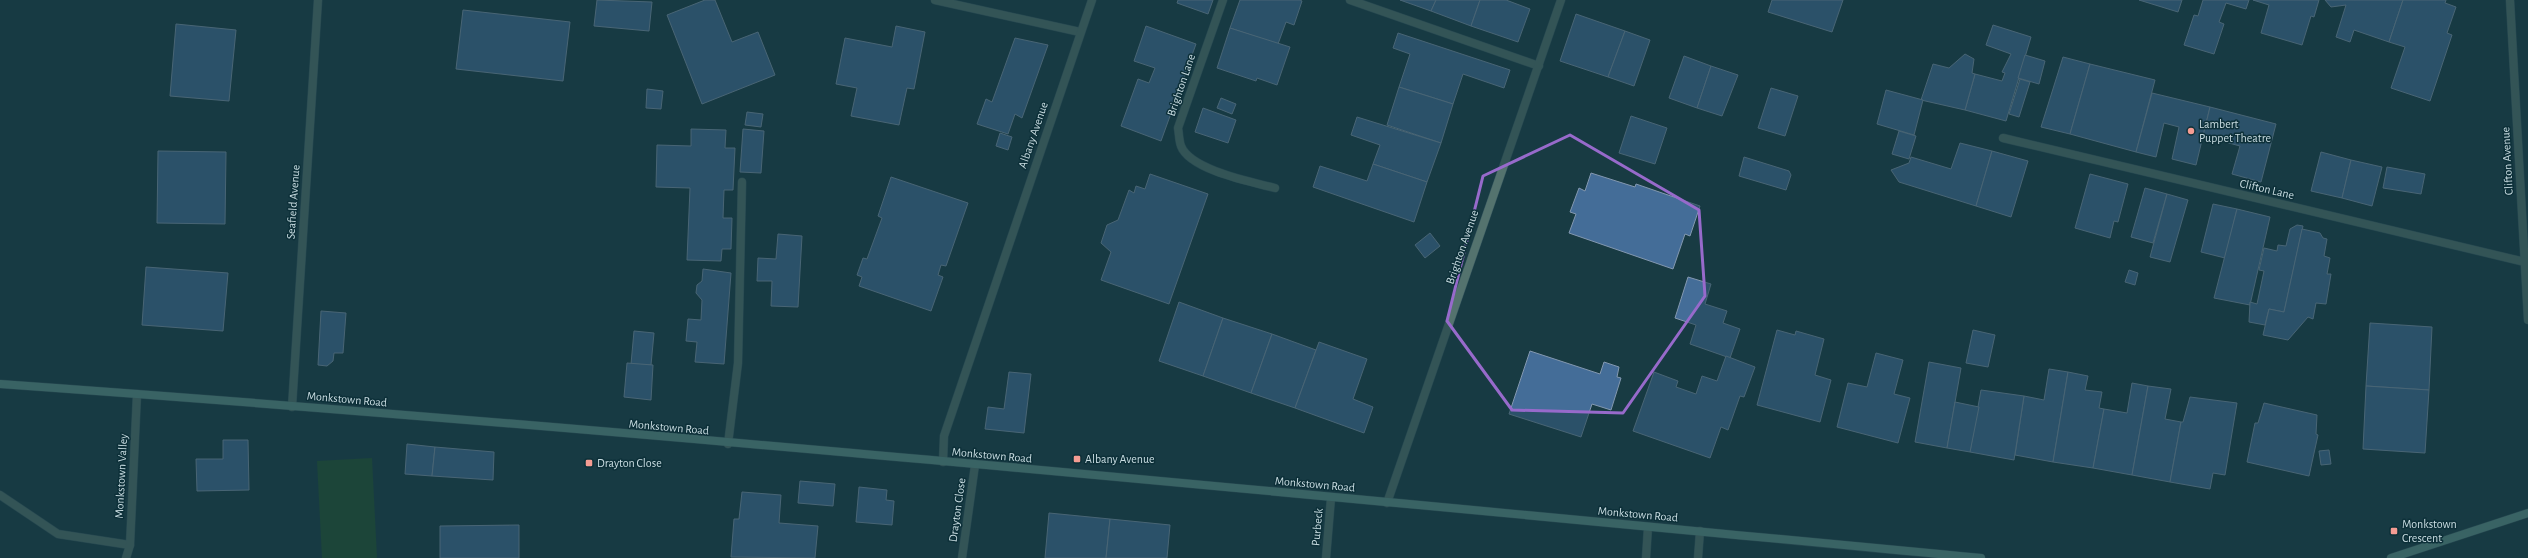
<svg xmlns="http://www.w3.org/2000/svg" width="2528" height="558" viewBox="0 0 2528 558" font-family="'Alegreya Sans',sans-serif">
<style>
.pitch{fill:#22522e}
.building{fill:#446d98;stroke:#8398b0}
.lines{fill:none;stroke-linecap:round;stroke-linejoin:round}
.service-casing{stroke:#385860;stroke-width:9}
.minor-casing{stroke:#385860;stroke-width:9}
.secondary-casing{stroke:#385860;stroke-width:9}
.service{stroke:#54736e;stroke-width:8}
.minor{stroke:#54736e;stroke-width:8}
.secondary{stroke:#63968d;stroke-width:8}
.marked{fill:none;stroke:#976acb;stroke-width:3;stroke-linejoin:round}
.poi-dot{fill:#f59c93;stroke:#0d3039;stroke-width:1.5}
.labels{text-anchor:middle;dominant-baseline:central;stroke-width:3;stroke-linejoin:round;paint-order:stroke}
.street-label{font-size:12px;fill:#cadde2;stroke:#0d3039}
.poi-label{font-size:12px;fill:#cadde2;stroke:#0d3039;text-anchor:start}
</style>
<rect width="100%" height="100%" fill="#183b43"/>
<path class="pitch" d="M372,458L377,558H322L317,461Z"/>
<g class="building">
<path d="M597,0L652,2L649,31L594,26Z"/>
<path d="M705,0H715L732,42L758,32L775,75L702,104L667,15Z"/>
<path d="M1178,0H1213L1208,14L1177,3Z"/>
<path d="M1240,0H1300L1302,1L1294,25L1286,22L1278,44L1230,28Z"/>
<path d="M1400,0H1436L1431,11Z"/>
<path d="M1436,0H1480L1471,26L1431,11Z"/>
<path d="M1480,0H1506L1530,9L1518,42L1471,26Z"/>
<path d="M1772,0H1843L1832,32L1768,12Z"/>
<path d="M2139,0H2182L2178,12Z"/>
<path d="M2203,0H2249L2246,9L2226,3L2219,22L2224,24L2214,54L2184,45L2194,15L2198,16Z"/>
<path d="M2253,0H2319L2314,17L2311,16L2302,45L2261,33L2269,5Z"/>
<path d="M2325,0H2403L2389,42L2354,30L2350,42L2336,37L2346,5L2331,7Z"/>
<path d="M2403,0H2446L2445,3L2456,7L2447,33L2452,35L2430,101L2391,88L2405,47L2389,42Z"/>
<path d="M463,10L570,22L563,81L456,69Z"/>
<path d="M1576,14L1625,31L1608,77L1560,61Z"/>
<path d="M176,24L236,30L229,101L170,96Z"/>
<path d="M1993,25L2031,37L2006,121L1965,110L1975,74L2002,81L2005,73L2002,72L2011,54L1986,45Z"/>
<path d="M896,26L925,32L914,89L907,88L899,125L851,116L857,88L836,84L845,38L892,47Z"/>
<path d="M1146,26L1196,44L1161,141L1121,126L1138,79L1149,83L1155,68L1134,61Z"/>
<path d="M1230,28L1290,47L1277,85L1257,78L1256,81L1217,68Z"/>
<path d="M1625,31L1650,40L1634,86L1608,77Z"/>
<path d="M1398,33L1510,70L1504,88L1463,74L1453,104L1399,87L1410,54L1393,48Z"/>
<path d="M1015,38L1048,45L1022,118L1015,114L1008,134L977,124L986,99L992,102Z"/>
<path d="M1965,54L1974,59L1972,73L1975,74L1965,110L1921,100L1933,64L1949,68Z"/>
<path d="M2025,55L2045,61L2039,84L2018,78Z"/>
<path d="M1684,56L1711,66L1697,108L1669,98Z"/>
<path d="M2063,57L2090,64L2070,134L2041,127Z"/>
<path d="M2090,64L2155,80L2136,152L2070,134Z"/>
<path d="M1711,66L1738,75L1722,116L1697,108Z"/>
<path d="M2020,79L2030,82L2019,117L2009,114Z"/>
<path d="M1399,87L1453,104L1441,143L1387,125Z"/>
<path d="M1771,88L1798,96L1785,136L1758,128Z"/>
<path d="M647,89L663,91L661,109L646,108Z"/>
<path d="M1886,90L1923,100L1914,135L1877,124Z"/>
<path d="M2152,93L2210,107L2196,165L2172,159L2179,127L2164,123L2156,157L2136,152Z"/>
<path d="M1221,98L1236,104L1232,114L1217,108Z"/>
<path d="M2210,107L2276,124L2261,182L2232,174L2240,146L2203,136Z"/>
<path d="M1203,108L1236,120L1228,143L1195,132Z"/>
<path d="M747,112L763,114L761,127L745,125Z"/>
<path d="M1631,116L1667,128L1655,164L1619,153Z"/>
<path d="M1357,117L1441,143L1427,182L1373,164L1380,145L1351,135Z"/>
<path d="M691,129L726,130L725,148H735L733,190H724L723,218H732L731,249H722L721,261L687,260L690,188L656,187L657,145L691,146Z"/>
<path d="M743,129L764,131L761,173L740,172Z"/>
<path d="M1899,131L1916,136L1909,159L1892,154Z"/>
<path d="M1000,133L1012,137L1008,150L996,146Z"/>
<path d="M1960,143L1992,151L1976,206L1899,182L1891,170L1909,163L1911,157L1951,169Z"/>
<path d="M158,151L226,152L225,224L157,223Z"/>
<path d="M1992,151L2028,161L2011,217L1976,206Z"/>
<path d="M2321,152L2351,160L2342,198L2311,191Z"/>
<path d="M1744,157L1789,171L1791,175L1786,190L1739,176Z"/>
<path d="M2351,160L2382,167L2372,206L2342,198Z"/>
<path d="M1373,164L1427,182L1414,222L1313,187L1320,166L1367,181Z"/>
<path d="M2387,167L2425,174L2421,194L2383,188Z"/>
<path d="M1591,173L1635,187L1636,184L1700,206L1690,236L1685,234L1673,269L1569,233L1576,214L1570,212L1579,188L1585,191Z"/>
<path d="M1150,174L1208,194L1169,304L1101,280L1111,252L1101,243L1107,225L1118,220L1129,190L1134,193L1136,186L1145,189Z"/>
<path d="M2090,174L2128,184L2118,222L2114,221L2110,238L2075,228Z"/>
<path d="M891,177L968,203L946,266L941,265L938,275L943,277L931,311L859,286L862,277L857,275L863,258L867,259L882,218L878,216Z"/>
<path d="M2145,188L2167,194L2153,243L2131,237Z"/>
<path d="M2167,194L2188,200L2170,262L2150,257Z"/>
<path d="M2213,204L2237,209L2225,258L2201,252Z"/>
<path d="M2237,209L2270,217L2250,305L2214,298Z"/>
<path d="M2297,225L2303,226L2284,312L2269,309L2265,325L2249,322L2250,302L2257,304L2264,271L2259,270L2264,248L2277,251L2278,245L2286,246L2290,229Z"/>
<path d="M2302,229L2320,233L2323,238L2327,239L2324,256L2330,258L2327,274H2331L2326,304L2316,303L2313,319L2308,317L2288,340L2263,335L2269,309L2284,312Z"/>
<path d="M1430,233L1440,246L1425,258L1415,245Z"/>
<path d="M778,234L802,236L798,307L771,306L772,281H757L758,258L776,259Z"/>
<path d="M146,267L228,273L223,331L142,325Z"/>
<path d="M703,269L731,273L724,364L695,362L697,342L686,341L688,319L701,320L702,300L696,293L697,285L702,281Z"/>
<path d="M2129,270L2138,273L2135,285L2125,282Z"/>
<path d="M1688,277L1711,284L1705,304L1727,311L1723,323L1740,329L1730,358L1690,344L1696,325L1675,318Z"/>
<path d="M1179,302L1223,318L1203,376L1159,361Z"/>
<path d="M321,311L346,313L343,353H334L333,361L327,366L318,365Z"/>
<path d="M1223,318L1272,334L1251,393L1203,376Z"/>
<path d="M2370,323L2432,327L2429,390L2366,386Z"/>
<path d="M1777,330L1795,335L1796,331L1824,339L1815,375L1831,380L1820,422L1757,405Z"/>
<path d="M1973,330L1995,335L1988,367L1966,363Z"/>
<path d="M634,331L654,333L651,365L631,364Z"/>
<path d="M1272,334L1316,350L1295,408L1251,393Z"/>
<path d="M1319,342L1367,359L1353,399L1373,407L1364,433L1295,408Z"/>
<path d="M1530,351L1600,374L1604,362L1619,367L1617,377L1621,378L1611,410L1592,404L1581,437L1509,414Z"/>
<path d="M1876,353L1903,360L1894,394L1910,398L1898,443L1837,427L1848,383L1867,387Z"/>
<path d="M1726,356L1755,367L1744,397L1740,396L1728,430L1721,427L1710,458L1633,431L1654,372L1678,381L1676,387L1696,394L1702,376L1717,381Z"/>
<path d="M1929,362L1961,368L1947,448L1915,442Z"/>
<path d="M627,363L653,365L651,400L624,397Z"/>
<path d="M2049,369L2068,372L2053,462L2015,455L2024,396L2044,400Z"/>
<path d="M1009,372L1031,374L1024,433L985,429L988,407L1004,409Z"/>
<path d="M2068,372L2088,376L2085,390L2102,392L2099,408L2104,409L2093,468L2053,462Z"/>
<path d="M2132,383L2148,386L2132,475L2093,468L2104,409L2127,413Z"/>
<path d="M2148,386L2171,389L2165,419L2181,422L2170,482L2132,475Z"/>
<path d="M2366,386L2429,390L2425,453L2363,449Z"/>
<path d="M1981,390L2024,396L2014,460L1970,452Z"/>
<path d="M2190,397L2237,403L2225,475L2213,473L2210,489L2170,482L2181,422H2183Z"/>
<path d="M1955,402L1979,407L1970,452L1947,448Z"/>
<path d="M2264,403L2317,415L2316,434L2318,435L2309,476L2247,462L2255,423H2258Z"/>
<path d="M223,440H248L249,490L197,491L196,459H223Z"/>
<path d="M407,444L435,447L432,476L405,474Z"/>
<path d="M435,447L494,452L493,480L432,476Z"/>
<path d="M2329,450L2331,464L2321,465L2319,451Z"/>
<path d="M800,481L835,484L833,506L798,503Z"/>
<path d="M859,487L887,490L886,500L894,501L892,525L856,522Z"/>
<path d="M742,492L781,495L779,523L818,526L815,558L731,557L734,519H739Z"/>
<path d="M1049,513L1110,519L1106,558H1045Z"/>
<path d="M1110,519L1170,525L1167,558H1106Z"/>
<path d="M519,525V558H440V526Z"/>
</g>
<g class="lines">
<defs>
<g id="service">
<path d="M935,0L1080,32"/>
<path d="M728,444L738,363L742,182"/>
<path d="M1698,558L1700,531"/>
</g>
<g id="minor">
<path d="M1223,0L1178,128C1179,133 1179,141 1181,146C1190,170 1252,182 1275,188"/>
<path d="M1350,0L1539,66"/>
<path d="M2510,0L2528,320"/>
<path d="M2003,138L2525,262"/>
<path d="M292,407L318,0"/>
<path d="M943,462L944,436L1092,0"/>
<path d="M0,495L58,534L130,545"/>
<path d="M1387,503L1561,0"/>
<path d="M126,558L130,545L137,394"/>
<path d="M962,558L975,465"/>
<path d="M1326,558L1331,498"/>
<path d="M1646,558L1648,527"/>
</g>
<g id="secondary">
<path d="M0,384C661,431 1321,496 1981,558"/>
<path d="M2391,558L2528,513"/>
</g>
</defs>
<use href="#service" class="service-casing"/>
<use href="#minor" class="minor-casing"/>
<use href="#secondary" class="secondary-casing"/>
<use href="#service" class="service"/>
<use href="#minor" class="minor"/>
<use href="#secondary" class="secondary"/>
</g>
<path d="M0 0H2528V558H0ZM1570,135L1699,210L1705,296L1623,413L1512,410L1447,321L1483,176Z" fill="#183b43" fill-opacity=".55" fill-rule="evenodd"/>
<path class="marked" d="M1570,135L1699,210L1705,296L1623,413L1512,410L1447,321L1483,176Z"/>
<g class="poi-dot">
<circle cx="2191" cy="131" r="4"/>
<rect x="1073" y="455" width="8" height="8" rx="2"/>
<rect x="585" y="459" width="8" height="8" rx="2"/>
<rect x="2390" y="527" width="8" height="8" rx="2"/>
</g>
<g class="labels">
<g class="street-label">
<text transform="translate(1181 85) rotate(-71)">Brighton Lane</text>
<text transform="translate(1033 135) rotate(-71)">Albany Avenue</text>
<text transform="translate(2507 161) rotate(-93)">Clifton Avenue</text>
<text transform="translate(2267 189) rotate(13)">Clifton Lane</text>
<text transform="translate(293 202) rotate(-86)">Seafield Avenue</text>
<text transform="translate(1462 247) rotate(-71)">Brighton Avenue</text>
<text transform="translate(347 399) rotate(5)">Monkstown Road</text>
<text transform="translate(669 427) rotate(5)">Monkstown Road</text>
<text transform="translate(992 455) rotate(5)">Monkstown Road</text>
<text transform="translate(121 476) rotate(-87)">Monkstown Valley</text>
<text transform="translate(1315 484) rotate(5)">Monkstown Road</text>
<text transform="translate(957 510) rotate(-82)">Drayton Close</text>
<text transform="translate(1638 514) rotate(5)">Monkstown Road</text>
<text transform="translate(1317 527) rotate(-85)">Purbeck</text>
</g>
<g class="poi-label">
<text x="2199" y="124">Lambert<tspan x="2199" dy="14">Puppet Theatre</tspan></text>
<text x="1085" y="459">Albany Avenue</text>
<text x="597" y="463">Drayton Close</text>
<text x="2402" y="524">Monkstown<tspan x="2402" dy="14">Crescent</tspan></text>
</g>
</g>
</svg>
